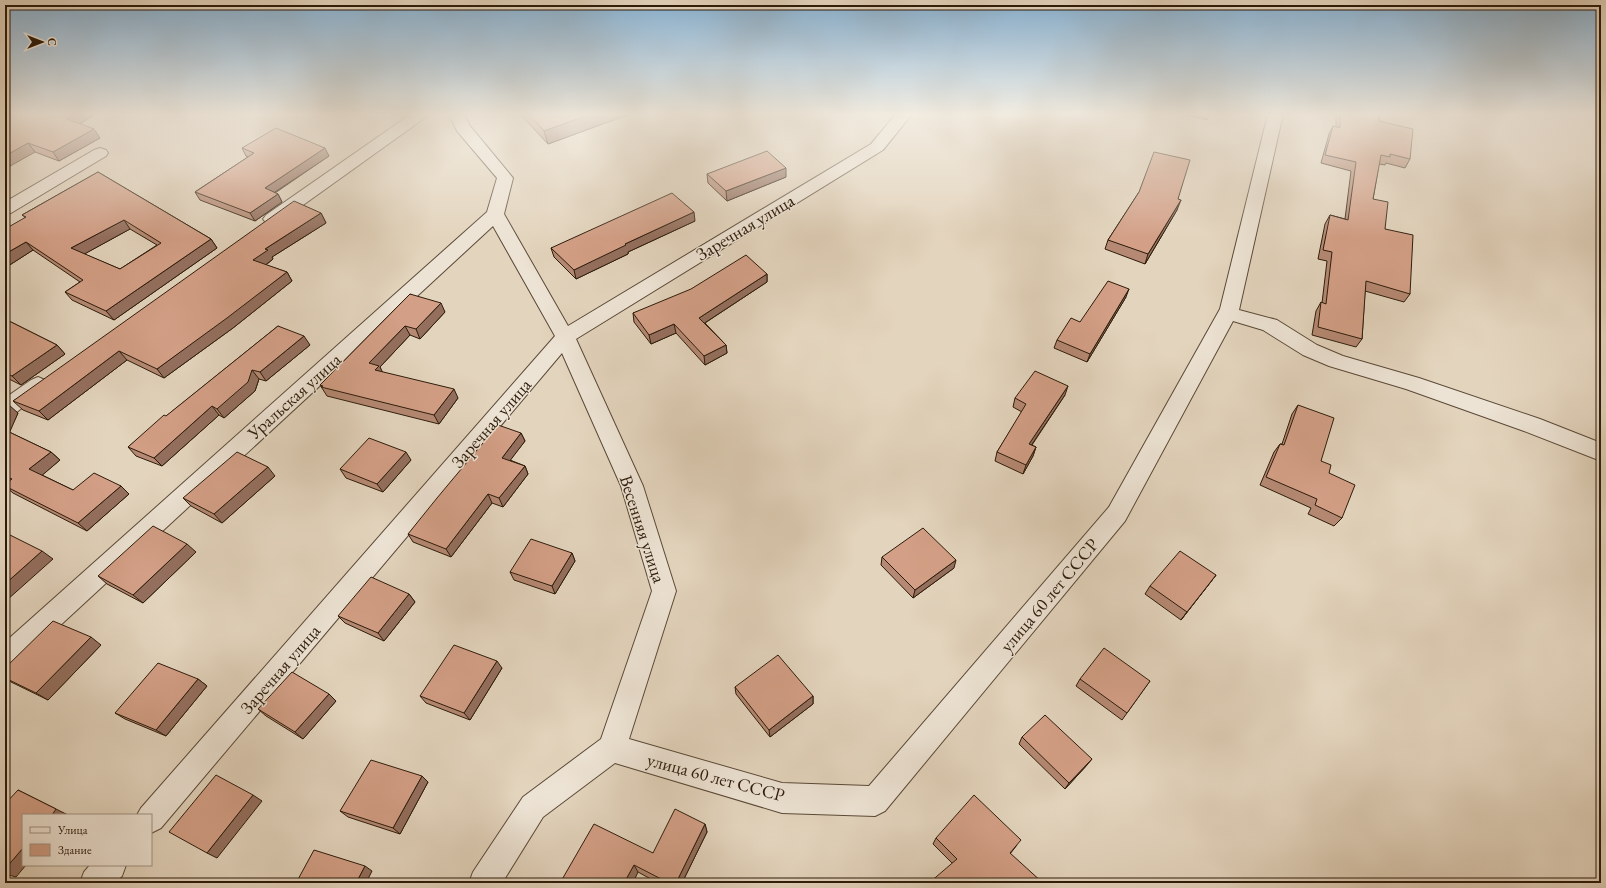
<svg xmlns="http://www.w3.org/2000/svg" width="1606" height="888" viewBox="0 0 1606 888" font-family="'EB Garamond',serif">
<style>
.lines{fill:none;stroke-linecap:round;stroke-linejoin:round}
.street-casing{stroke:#5a4937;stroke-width:2}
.street{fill:#ede3d4;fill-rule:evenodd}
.wall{fill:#b58973;stroke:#2c1b0a;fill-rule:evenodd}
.shaded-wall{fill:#946f5e;stroke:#2c1b0a}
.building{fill:#d39f86;stroke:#2c1b0a;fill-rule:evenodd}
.labels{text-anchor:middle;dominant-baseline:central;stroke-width:3;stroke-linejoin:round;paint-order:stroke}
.street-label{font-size:18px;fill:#2c1b0a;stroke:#ede3d4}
</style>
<rect width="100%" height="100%" fill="#e3d4bd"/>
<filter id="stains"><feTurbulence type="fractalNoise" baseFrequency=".005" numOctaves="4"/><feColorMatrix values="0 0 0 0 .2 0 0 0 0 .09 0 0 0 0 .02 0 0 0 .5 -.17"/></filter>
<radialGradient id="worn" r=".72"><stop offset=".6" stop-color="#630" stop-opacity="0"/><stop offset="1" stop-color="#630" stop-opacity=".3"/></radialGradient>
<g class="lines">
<defs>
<g id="street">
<path d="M411,114H429L426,117L278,223L272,224L266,223L263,219L266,215Z"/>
<path d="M449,114H463L470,126L513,178L504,214L568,326L871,144L896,114H912L883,150L576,339L643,486L676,591L629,739L782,783L869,786L1109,507L1220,309L1268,114H1283L1239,310L1277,320L1317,345L1343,356L1419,378L1540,419L1601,443V461L1524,431L1406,389L1329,366L1303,355L1263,330L1233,321L1125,521L885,811L875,816L782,813L615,763L543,817L502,883H469L473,872L523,797L601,739L652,591L621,486L562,353L161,828L151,833V815H137L141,808L555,336L493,226L14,668L5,671V642L487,212L497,178L457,131Z"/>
<path d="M100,148L106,150L108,153L106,156L11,213L5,214V202L94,150Z"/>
<path d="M38,377L45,380L48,385L45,390L13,415L5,417V398L31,380Z"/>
<path d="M90,865H126L122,876L115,883H80L84,872Z"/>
</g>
</defs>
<use href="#street" class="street-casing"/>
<use href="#street" class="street"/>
</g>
<g class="wall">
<path d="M5,114H96L80,124L100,138L59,161L35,152Z"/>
<path d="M520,114H632L608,122L548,144Z"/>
<path d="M1182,114H1209L1207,120Z"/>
<path d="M1336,114H1379V121L1410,159L1405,168L1386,163L1385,165L1379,164L1373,199L1385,229L1410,294L1404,302L1365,291L1362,339L1356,347L1312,335L1316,311L1321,302L1322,303L1327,261L1318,259L1325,224L1330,215L1345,219L1351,171L1321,163L1329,134L1333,126L1336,127Z"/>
<path d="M242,148L329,156L275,193L278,194L282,202L255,221L200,200L195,192L248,157L246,156Z"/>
<path d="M98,172L211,239L217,248L114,320L72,300L65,292L80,282L33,250L5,268L25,217L22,215ZM130,229L157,245L120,269L84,254Z"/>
<path d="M707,174L786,177L727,201L708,183Z"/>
<path d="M1139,192L1178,199L1177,210L1145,264L1105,249L1108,240Z"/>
<path d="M321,213L326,223L272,257L273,259L266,265L287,272L292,281L233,328L164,378L127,360L48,420L23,410L13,401Z"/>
<path d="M695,221L628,252V254L576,279L554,257L551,248Z"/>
<path d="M767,274V282L705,323L726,345L727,353L705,365L676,333L651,344L634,322L633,313Z"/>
<path d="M410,294L445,312L420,339L410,335L380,367L382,372L458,398L439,424L327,396L320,385Z"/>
<path d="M1126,297L1087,362L1054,348L1057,340L1080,322Z"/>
<path d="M5,319L57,345L65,354L21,385L5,377Z"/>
<path d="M278,326L310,345L266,381L259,379L255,391L224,418L219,415L162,466L136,456L128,447Z"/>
<path d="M1065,395L1032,445L1036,447L1033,456L1023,474L995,461L997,452L1022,412L1013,407L1015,398Z"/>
<path d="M1298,405L1321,461L1329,473L1342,518L1334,526L1308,514L1311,508L1260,485L1274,452L1280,444H1282L1292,414Z"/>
<path d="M5,407L18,413L9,432L51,452L60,460L42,475L73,490L121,486L129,494L87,531L13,493L5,486V484L9,481L5,479Z"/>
<path d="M521,433L525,441L510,460L525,466L528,474L503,507L492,503L451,557L413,542L408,534Z"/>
<path d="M411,460L383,492L346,478L340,469Z"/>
<path d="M275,476L222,523L191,506L183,498Z"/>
<path d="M196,552L143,603L107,584L98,576Z"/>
<path d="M572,553L575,561L555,594L514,580L510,572Z"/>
<path d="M882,557L954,568L913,598L881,565Z"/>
<path d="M1216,575L1181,620L1145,594L1150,586Z"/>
<path d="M409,594L415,602L384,641L345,623L338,616Z"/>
<path d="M101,645L48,700L11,682L5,678V668Z"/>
<path d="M502,668L470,720L426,703L420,696Z"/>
<path d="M198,679L207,686L166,736L125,719L115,713Z"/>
<path d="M1080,679L1150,681L1122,720L1076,686Z"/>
<path d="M735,687L813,696V704L770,737L736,694Z"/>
<path d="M336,701L303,739L266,716L258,709Z"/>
<path d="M1022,737L1087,765L1065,789L1019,744Z"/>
<path d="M428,782L400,834L348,817L340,811Z"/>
<path d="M705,824L707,832L682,883H658L638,872L560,883L653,853Z"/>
<path d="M936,838L1017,845L1010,854L952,863L933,844Z"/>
</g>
<g class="shaded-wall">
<path d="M76,114H96L73,127L67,119Z"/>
<path d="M591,114H632L608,122L548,144L544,131Z"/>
<path d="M94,129L100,138L59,161L53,152Z"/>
<path d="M28,143L35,152L5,169V156Z"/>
<path d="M325,148L329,156L269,196L265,188Z"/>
<path d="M786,168V177L727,201L726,191Z"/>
<path d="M278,194L282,202L255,221L250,213Z"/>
<path d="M1181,200L1177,210L1145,264L1148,254Z"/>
<path d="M694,212L695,221L628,252V254L576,279L574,270L625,244Z"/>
<path d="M321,213L326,223L272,257L273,259L259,270L253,260L265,249Z"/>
<path d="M124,220L130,229L79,257L71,248Z"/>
<path d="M211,239L217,248L114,320L106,311Z"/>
<path d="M26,242L33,250L5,268V254Z"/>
<path d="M287,272L292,281L233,328L164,378L157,369Z"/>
<path d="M767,274V282L700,326L699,318Z"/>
<path d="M1129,289L1126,297L1087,362L1090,354Z"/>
<path d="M441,303L445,312L420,339L416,329Z"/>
<path d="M674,324L676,333L651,344L649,335Z"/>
<path d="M405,326L410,335L380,367L384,375L380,379L369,363Z"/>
<path d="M304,336L310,345L266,381L260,372Z"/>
<path d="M57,345L65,354L21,385L12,376Z"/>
<path d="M726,345L727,353L705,365L704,356Z"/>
<path d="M119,351L127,360L48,420L39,411Z"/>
<path d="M252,370L259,379L255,391L224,418L217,409Z"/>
<path d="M1068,386L1065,395L1026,453L1029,444Z"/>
<path d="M454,389L458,398L439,424L434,415Z"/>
<path d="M9,405L18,413L8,436L5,433V413Z"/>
<path d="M212,406L219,415L162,466L154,458Z"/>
<path d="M521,433L525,441L506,466L502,458Z"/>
<path d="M1036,447L1033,456L1023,474L1026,465Z"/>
<path d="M51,452L60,460L39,478L29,469Z"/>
<path d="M406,452L411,460L383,492L377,484Z"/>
<path d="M525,466L528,474L503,507L499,498Z"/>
<path d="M268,467L275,476L222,523L214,514Z"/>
<path d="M121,486L129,494L87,531L78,523Z"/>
<path d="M488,494L492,503L451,557L446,549Z"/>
<path d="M187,544L196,552L143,603L133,595Z"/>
<path d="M42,551L53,559L7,600L5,599V584Z"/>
<path d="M572,553L575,561L555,594L552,586Z"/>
<path d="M956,560L954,568L913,598L915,590Z"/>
<path d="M1216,575L1210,583L1181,620L1187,612Z"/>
<path d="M409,594L415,602L384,641L378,633Z"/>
<path d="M91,637L101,645L48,700L36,693Z"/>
<path d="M497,661L502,668L470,720L464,713Z"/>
<path d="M198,679L207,686L166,736L156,730Z"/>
<path d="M329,694L336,701L303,739L295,732Z"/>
<path d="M813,696V704L770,737L769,730Z"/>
<path d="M1092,759L1087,765L1065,789L1069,783Z"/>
<path d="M422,776L428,782L400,834L393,828Z"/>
<path d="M18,790L68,815H52Z"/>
<path d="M253,795L262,801L217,858L207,853Z"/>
<path d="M705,824L707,832L682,883H676Z"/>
<path d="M23,848V865H26L16,877L5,874V869Z"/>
<path d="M634,865L638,872L633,883H624Z"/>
<path d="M365,866L372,871L366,883H356Z"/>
</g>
<g class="building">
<path d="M5,114H76L67,119L94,129L53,152L28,143L5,156Z"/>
<path d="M529,114H591L544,131Z"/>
<path d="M1340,114H1379V121L1413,129L1410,159L1390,154V157L1381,155L1373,199L1388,202L1385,229L1413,235L1410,294L1366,281L1362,339L1318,327L1321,302L1326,304L1332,252L1323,250L1330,215L1348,220L1356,162L1325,155L1333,126L1340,128Z"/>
<path d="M276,128L325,148L265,188L278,194L250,213L195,192L254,153L242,148Z"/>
<path d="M767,151L786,168L726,191L707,174Z"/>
<path d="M1154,152L1190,160L1178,199L1181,200L1148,254L1108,240L1139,192Z"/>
<path d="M98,172L211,239L106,311L65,292L83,280L26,242L5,254V229L26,217L22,215ZM124,220L161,243L120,269L71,248Z"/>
<path d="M672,193L694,212L625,244L626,245L574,270L551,248Z"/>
<path d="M294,201L321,213L265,249L268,250L253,260L287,272L227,318L157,369L119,351L39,411L13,401Z"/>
<path d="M746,255L767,274L699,318L726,345L704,356L674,324L649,335L633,313L691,289Z"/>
<path d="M1108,281L1129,289L1090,354L1057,340L1071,318L1080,322Z"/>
<path d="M410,294L441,303L416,329L405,326L369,363L379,366L375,370L454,389L434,415L321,387L323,386L320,385Z"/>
<path d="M5,319L57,345L12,376L5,373Z"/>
<path d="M278,326L304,336L260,372L252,370L248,382L217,409L212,406L154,458L128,447L164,415L166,416Z"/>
<path d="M1035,371L1068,386L1029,444L1036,447L1026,465L997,452L1026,404L1015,398Z"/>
<path d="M9,405L5,413V407Z"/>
<path d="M1298,405L1334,418L1321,461L1331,465L1329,473L1355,485L1342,518L1315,505L1317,499L1266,477L1280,444L1284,445Z"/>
<path d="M498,425L521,433L502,458L525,466L499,498L488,494L446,549L408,534L437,498Z"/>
<path d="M5,430L51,452L29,469L73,490L94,473L121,486L78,523L5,486V484L12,479L5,476Z"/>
<path d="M369,438L406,452L377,484L340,469Z"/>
<path d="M237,452L268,467L214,514L183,498Z"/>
<path d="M153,526L187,544L133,595L98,576Z"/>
<path d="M923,528L956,560L915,590L882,557Z"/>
<path d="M8,534L42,551L5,584V536Z"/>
<path d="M531,539L572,553L552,586L510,572Z"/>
<path d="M1180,551L1216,575L1187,612L1150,586Z"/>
<path d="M371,577L409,594L378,633L338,616Z"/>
<path d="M53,621L91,637L36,693L5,678V668Z"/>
<path d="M454,645L497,661L464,713L420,696Z"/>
<path d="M1104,648L1150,681L1127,713L1080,679Z"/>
<path d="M778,655L813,696L769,730L735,687Z"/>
<path d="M158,663L198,679L156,730L115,713Z"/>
<path d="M292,672L329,694L295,732L258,709Z"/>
<path d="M1045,715L1092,759L1069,783L1022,737Z"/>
<path d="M371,760L422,776L393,828L340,811Z"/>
<path d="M216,775L253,795L207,853L169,832Z"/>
<path d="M18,790L56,809L52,815H23V848L5,869V804Z"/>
<path d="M974,795L1021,840L1010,853L1043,883H929L957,859L936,838Z"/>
<path d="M675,809L705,824L676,883H669L634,865L624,883H560L594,824L653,853Z"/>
<path d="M314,850L365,866L356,883H296Z"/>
</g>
<linearGradient id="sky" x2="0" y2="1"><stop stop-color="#89b4d6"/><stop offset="0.48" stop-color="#f2ece1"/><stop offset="1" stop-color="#f2ece1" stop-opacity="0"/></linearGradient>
<rect width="1606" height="238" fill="url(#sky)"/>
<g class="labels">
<g class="street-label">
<text transform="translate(745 227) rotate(-31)">Заречная улица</text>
<text transform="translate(294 396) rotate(-42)">Уральская улица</text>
<text transform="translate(491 423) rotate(-49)">Заречная улица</text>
<text transform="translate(643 529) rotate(72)">Весенняя улица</text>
<text transform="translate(1049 595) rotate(-50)">улица 60 лет СССР</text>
<text transform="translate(280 669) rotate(-49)">Заречная улица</text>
<text transform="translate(716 777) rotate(15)">улица 60 лет СССР</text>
</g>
</g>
<rect width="1606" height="888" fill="none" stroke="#e3d4bd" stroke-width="20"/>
<rect x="6" y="6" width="1594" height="876" fill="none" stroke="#2c1b0a" stroke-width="2"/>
<rect x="10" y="10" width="1586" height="868" fill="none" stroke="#2c1b0a"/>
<rect x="22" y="814" width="130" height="52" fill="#ede3d4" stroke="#a09383"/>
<rect x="30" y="827" width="20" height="6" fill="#ede3d4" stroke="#a09383"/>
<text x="58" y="834" font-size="12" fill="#2c1b0a">Улица</text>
<rect x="30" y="844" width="20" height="12" fill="#d39f86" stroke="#a09383"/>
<text x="58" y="854" font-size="12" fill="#2c1b0a">Здание</text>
<g transform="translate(42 42) rotate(90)" stroke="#ede3d4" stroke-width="3" paint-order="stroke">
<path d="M0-3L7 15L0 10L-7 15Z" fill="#2c1b0a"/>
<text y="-6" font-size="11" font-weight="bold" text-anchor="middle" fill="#2c1b0a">С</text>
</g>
<rect width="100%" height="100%" filter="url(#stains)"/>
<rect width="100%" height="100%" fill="url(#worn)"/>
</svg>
